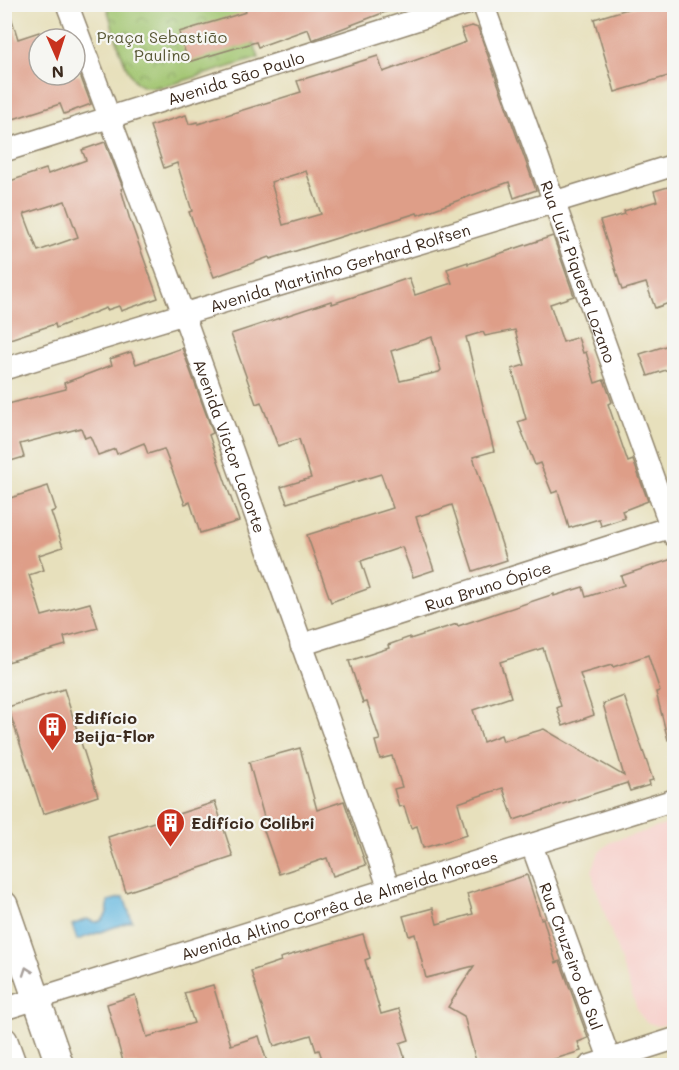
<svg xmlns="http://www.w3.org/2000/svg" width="679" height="1070" viewBox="0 0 679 1070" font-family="Mali,sans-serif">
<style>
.built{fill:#f7d0cb}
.park{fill:url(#park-crowns);stroke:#6e7746;stroke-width:1.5}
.water{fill:#63b7df;stroke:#4f707e;stroke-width:1.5}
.building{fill:#de9e88;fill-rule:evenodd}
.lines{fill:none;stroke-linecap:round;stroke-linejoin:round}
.minor-casing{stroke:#91856d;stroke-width:24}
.major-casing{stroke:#91856d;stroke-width:30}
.minor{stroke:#fff;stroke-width:21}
.major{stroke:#fff;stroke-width:27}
.oneway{stroke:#a79f9a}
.labels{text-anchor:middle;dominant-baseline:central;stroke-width:4.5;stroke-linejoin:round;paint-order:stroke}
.park-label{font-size:16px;fill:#595836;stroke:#f6f6f2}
.street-label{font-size:16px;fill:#3b2a1e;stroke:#f6f6f2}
.poi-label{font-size:16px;font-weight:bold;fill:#3b2a1e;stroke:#f6f6f2;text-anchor:start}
</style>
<defs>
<pattern id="park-crowns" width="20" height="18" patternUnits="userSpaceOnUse" patternTransform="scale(1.5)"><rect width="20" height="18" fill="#a0c46e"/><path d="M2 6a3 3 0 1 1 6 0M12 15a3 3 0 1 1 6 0" fill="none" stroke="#849f5a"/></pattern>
</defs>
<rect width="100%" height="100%" fill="#f6f6f2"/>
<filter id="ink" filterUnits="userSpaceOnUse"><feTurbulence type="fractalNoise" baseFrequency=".0167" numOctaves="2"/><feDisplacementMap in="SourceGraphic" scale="12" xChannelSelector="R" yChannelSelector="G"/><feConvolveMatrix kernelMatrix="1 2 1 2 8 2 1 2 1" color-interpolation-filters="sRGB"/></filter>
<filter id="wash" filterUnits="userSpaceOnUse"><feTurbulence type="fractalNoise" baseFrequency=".008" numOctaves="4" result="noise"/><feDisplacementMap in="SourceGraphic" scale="24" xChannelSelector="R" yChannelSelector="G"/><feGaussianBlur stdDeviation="1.35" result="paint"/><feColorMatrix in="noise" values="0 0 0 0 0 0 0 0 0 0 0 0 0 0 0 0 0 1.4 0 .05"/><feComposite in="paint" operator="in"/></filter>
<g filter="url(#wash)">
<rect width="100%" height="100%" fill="#e7e0bc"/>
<path class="built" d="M674,822V1023L658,1026L646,1022L638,1012L594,882L592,871L599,852L611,842Z"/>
<path class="park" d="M106,5H240L259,58L166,86C158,87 150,89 142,86C125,81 112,22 106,5Z"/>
<path class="water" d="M124,897L132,921L77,940L72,925L87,919C102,928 109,915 108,901Z"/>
<g id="blocks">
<g class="building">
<path d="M243,4H400L401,6L312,40L308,29L258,47L256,42L188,62L179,32L246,12Z"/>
<path d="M644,4H675V74L615,92L594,19Z"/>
<path d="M4,7H8L18,39L39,32V75H80L91,104L64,114L60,104L4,122Z"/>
<path d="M472,26L478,28L536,190L514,198L509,182L418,215L417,213L270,259L269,257L214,277L189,212L192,211L177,163L164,168L150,126L186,115L189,124L198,122V124L301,92L297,81L378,56L383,72L466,42L461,29ZM306,171L321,214L283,225L271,182Z"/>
<path d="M105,142L123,188L121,189L130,220L158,298L121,311L119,306L107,310L106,308L56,328L55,324L4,341V183L46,169L48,174L86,160L82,150ZM65,201L78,237L38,251L24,214Z"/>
<path d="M675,185V301L655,308L646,283L622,290L600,221L625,214L624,211L657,201L654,191Z"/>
<path d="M553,236L574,296L550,304L563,342L578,337L583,353L586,352L595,383L604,380L612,402L608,404L628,462L633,460L648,501L622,511L625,518L601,526L599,519L569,528L558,491L552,493L540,463L535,465L518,422L526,419L512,369L525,365L515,330L485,336L483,332L466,337L494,451L473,457L507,560L473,571L452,505L416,517L434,570L413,577L402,547L361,561L370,588L331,602L307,535L393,508L381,474L287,503L281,487L311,478L299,439L278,446L261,402L256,404L231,334L331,301L332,304L409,278L415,295L452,283L447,269L468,262V264ZM432,337L441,370L439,372L400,381L391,351Z"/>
<path d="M675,343V367L648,376L640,354Z"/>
<path d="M182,348L213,433L209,435L239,521L200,533L190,502L185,504L164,449L148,454L144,443L117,454L115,449L98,455L90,436L85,438L81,428L20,444L24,457L4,463V405L66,389L64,383L112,365L110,359L131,352L136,364Z"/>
<path d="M48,486L56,510L51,512L63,547L39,555L44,570L29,575L42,616L90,603L98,628L64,637L66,645L4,663V500Z"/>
<path d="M675,558V739L668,740L656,692L660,691L648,655L613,667L612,665L580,674L594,715L563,726L557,708L561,706L543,648L500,662L511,697L473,710L483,742L501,735L503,741L544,729L624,776L603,704L624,696L653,780L649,781L650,785L630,791L627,783L514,820L503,788L458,803L467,835L423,848L417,826L411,828L404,806L399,807L394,789L402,787L392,756L380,759L375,741L380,740L367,702L363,703L349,661L389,648L388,645L410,637V639L457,624L458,626L554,594V596L583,587L586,597L624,585L621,576Z"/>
<path d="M64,689L98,796L43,814L8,707Z"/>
<path d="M300,748L317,810L344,801L366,865L333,876L327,858L279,874L261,822L265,821L249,762Z"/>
<path d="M215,802L233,857L126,892L108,837Z"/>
<path d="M527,875L541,919L543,918L556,963L560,961L588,1038L578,1042L581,1051L535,1065H477L464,1016L448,1007L474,966L426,978L415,934L409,936L403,916L433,908L437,924L473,914L467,894Z"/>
<path d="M363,934L370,958L365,960L381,1014L399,1009L409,1040L400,1043L407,1065H324L319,1050L316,1051L311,1035L274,1046L251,971L281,961L280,958Z"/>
<path d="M213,985L231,1045L259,1036L268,1065H124L107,1004L135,995L147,1037L194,1023L184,993Z"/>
</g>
</g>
</g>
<g filter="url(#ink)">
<use href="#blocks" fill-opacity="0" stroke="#91856d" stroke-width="1.5"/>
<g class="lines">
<defs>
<g id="minor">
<path id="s1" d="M67,4L183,313L389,888"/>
<path id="s2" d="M483,4L674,536"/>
<path id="s3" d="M4,151L466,4"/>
<path id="s4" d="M4,369C227,299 452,235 674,165"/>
<path id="s5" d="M301,645L674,526"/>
<path id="s6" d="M532,846L612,1066"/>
<path id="s7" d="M4,1009L674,800"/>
<path d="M589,1066L674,1039"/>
</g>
<g id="major">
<path d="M4,905L60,1066"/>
<path d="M4,1041L13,1066"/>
</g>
</defs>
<use href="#minor" class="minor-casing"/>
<use href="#major" class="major-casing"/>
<use href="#minor" class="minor"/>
<use href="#major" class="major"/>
</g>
<defs><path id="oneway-chevron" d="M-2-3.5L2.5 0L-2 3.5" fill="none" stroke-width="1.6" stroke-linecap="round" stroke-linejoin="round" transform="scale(1.5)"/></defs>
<use class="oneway" href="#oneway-chevron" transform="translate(27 971) rotate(-109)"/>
</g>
<defs>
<symbol id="building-pin" viewBox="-11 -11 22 30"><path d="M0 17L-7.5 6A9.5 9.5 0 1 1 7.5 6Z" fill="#c8321e" stroke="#f6f6f2"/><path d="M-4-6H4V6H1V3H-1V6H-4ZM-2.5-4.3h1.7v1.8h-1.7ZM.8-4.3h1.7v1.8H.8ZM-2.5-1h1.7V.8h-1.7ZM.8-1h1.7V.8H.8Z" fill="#fff"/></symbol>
</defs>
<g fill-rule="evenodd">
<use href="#building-pin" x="36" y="710" width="33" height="45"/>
<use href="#building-pin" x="154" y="806" width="33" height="45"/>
</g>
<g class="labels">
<g class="park-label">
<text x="162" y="36">Praça Sebastião<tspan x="162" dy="18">Paulino</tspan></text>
</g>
<g class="street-label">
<text stroke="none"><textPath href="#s3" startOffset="243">Avenida São Paulo</textPath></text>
<text stroke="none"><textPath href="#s4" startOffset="351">Avenida Martinho Gerhard Rolfsen</textPath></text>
<text stroke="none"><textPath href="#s2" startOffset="284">Rua Luiz Piquera Lozano</textPath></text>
<text stroke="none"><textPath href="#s1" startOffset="471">Avenida Victor Lacorte</textPath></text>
<text stroke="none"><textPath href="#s5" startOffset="196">Rua Bruno Ópice</textPath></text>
<text stroke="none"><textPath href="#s7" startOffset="351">Avenida Altino Corrêa de Almeida Moraes</textPath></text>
<text stroke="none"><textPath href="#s6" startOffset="117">Rua Cruzeiro do Sul</textPath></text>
</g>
<g class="poi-label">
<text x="74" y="717">Edifício<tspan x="74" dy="18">Beija-Flor</tspan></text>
<text x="191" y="822">Edifício Colibri</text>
</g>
</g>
<rect width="679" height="1070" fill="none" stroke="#f6f6f2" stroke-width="24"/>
<g transform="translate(57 57) rotate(177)"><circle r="28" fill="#f6f6f2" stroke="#aba49d" stroke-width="1.5"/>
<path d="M0-4.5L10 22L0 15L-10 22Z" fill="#c8321e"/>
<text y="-9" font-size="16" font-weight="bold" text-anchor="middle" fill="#3b2a1e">N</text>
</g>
</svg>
